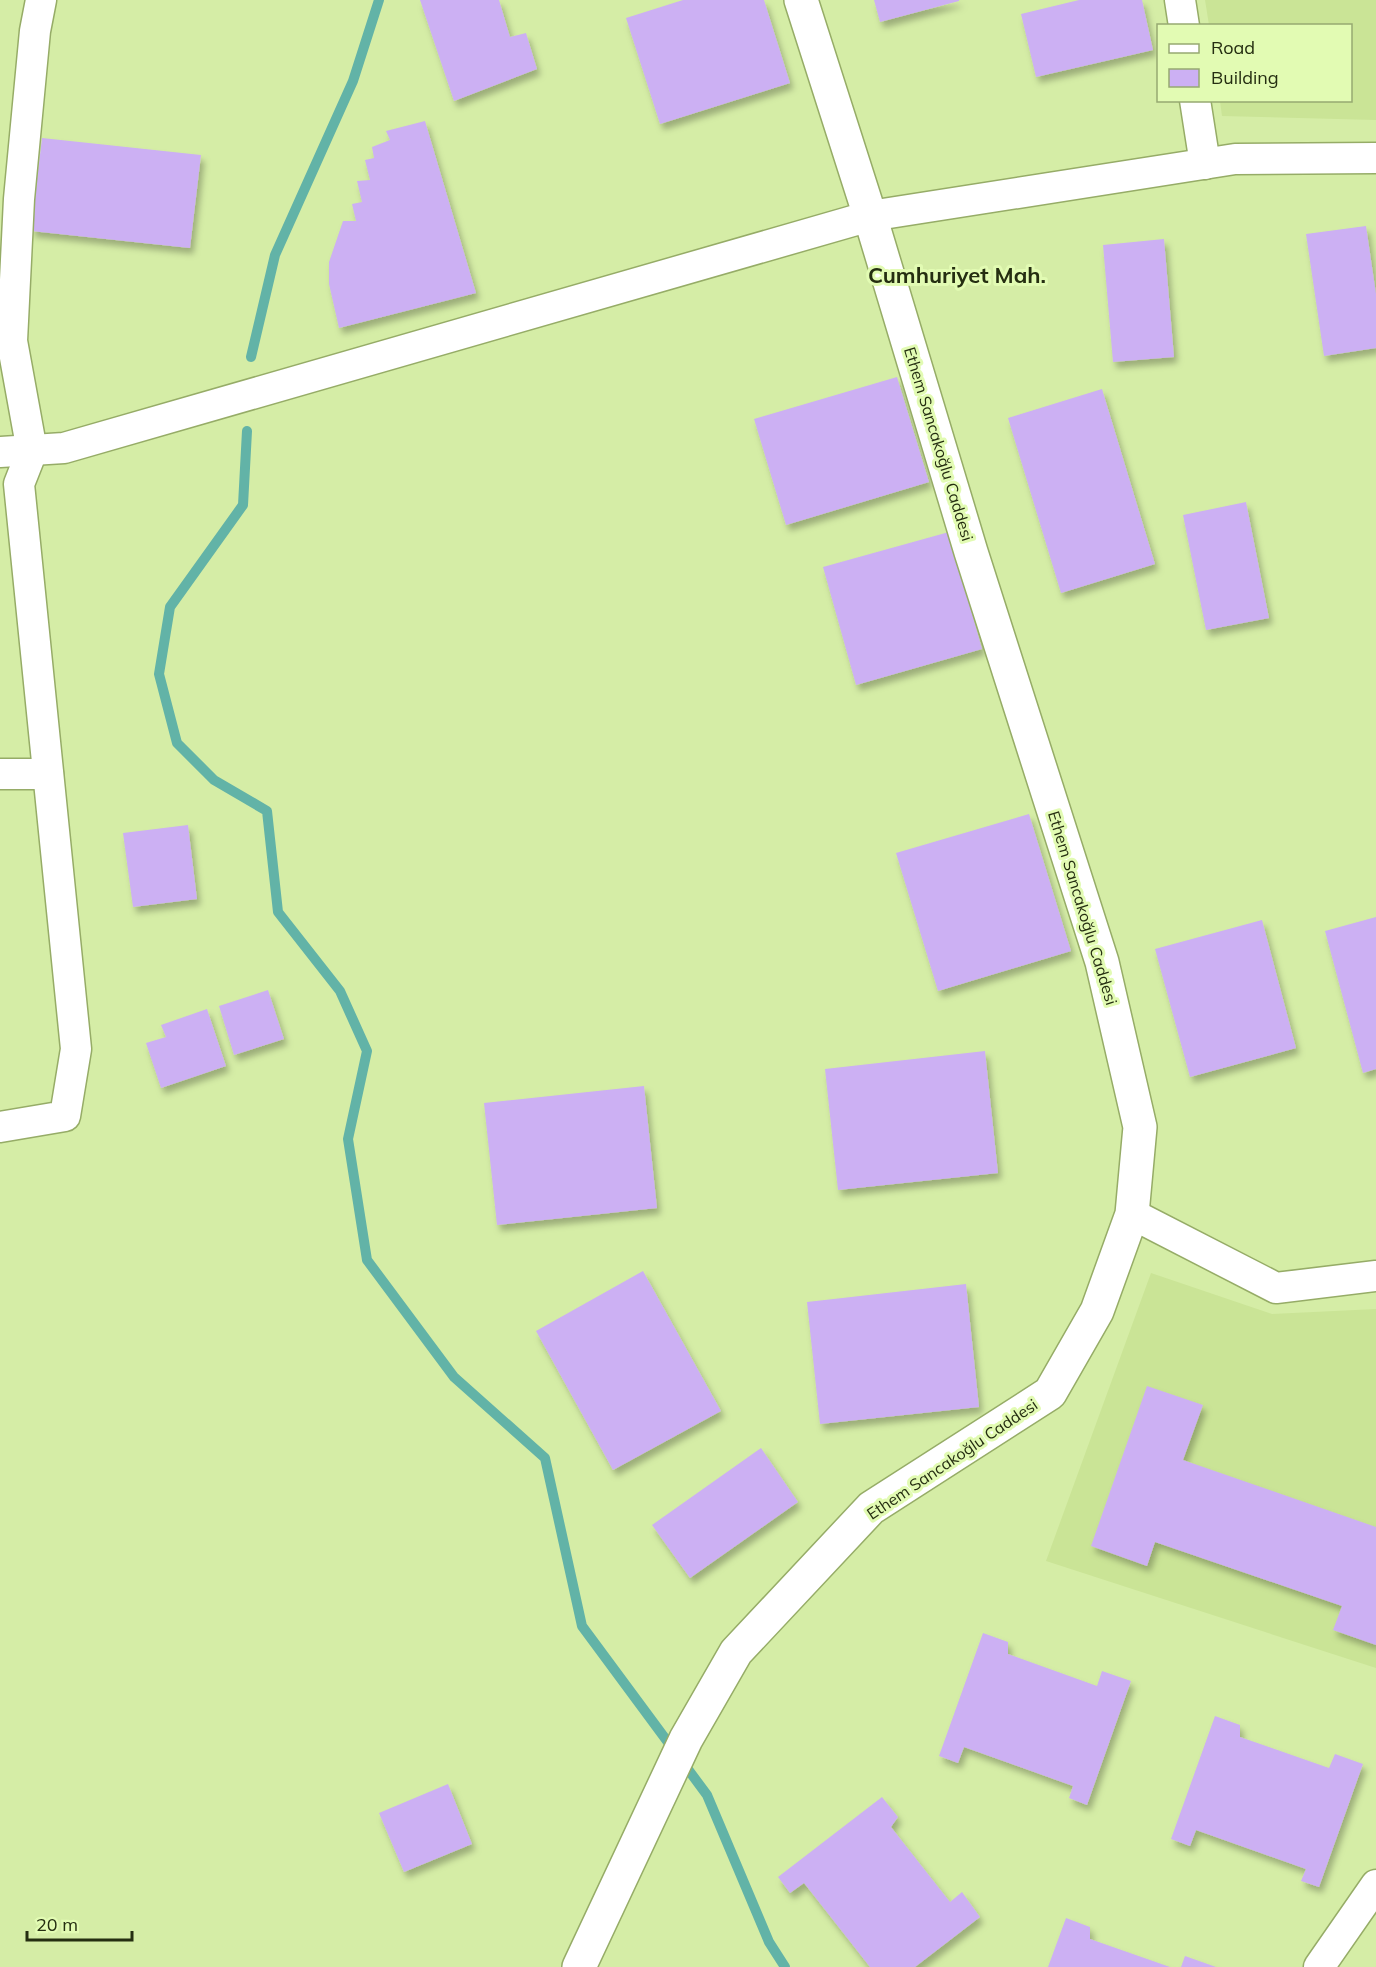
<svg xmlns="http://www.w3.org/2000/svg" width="1376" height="1967" viewBox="0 0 1376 1967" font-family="Mulish,sans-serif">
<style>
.built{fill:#cae496}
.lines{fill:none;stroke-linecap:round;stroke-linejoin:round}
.stream{stroke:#62b3a7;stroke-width:10}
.building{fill:#ccb0f3;filter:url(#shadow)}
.street-casing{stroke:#96ac67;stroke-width:33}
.secondary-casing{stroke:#96ac67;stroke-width:36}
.street{stroke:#fff;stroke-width:30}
.secondary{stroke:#fff;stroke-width:33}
.labels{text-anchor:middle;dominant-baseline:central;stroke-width:6;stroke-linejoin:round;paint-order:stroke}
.street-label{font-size:16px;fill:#252e11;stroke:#e2fbb3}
.district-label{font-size:22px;font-weight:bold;fill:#252e11;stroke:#e2fbb3}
</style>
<defs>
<filter id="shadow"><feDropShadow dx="3.5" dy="6" stdDeviation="3" flood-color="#0004"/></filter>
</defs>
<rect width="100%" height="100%" fill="#d5eda6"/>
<g class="built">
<path d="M1205,0H1376V120L1222,116L1220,101L1350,100V26L1209,25Z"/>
<path d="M1151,1273L1272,1314L1376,1309V1668L1046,1561Z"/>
</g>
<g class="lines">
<g class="stream">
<path d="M251,357L275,255L353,81L379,0"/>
<path d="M247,431L243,505L170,607L159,674L177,743L214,780L267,811L278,912L340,991L367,1051L348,1139L367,1260L454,1377L545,1458L582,1626L707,1795L769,1942L785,1967"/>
</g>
</g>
<g class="building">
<path d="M420,0H499L510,37L526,33L537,69L454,101Z"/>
<path d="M683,0H764L790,83L660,124L626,18Z"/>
<path d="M874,0H959V1L880,22Z"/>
<path d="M1079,0H1142L1153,50L1036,77L1021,14Z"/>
<path d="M425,121L476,293L339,328L329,284V262L343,221H356L352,204L362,202L357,181L370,180L365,160L374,158L372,147L390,140L386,131Z"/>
<path d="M42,138L201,155L190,248L31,231Z"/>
<path d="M1366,226L1376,294V348L1324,356L1306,234Z"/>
<path d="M1164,239L1174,357L1113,362L1103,245Z"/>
<path d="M897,377L929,482L786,525L754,419Z"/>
<path d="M1102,389L1155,564L1061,593L1008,418Z"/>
<path d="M1246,502L1269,618L1206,630L1183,515Z"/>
<path d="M949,532L982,649L856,685L823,567Z"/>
<path d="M1029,814L1071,951L938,991L896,853Z"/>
<path d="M188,825L197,899L133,907L123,833Z"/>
<path d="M1376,917V1069L1363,1073L1325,931Z"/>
<path d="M1262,920L1296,1048L1190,1077L1155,949Z"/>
<path d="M268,990L284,1039L234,1055L219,1006Z"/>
<path d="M207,1009L226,1066L161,1088L146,1043L166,1037L161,1025Z"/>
<path d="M985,1051L998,1173L838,1190L825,1069Z"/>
<path d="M644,1086L657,1208L497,1225L484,1103Z"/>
<path d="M643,1271L721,1411L613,1470L536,1331Z"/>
<path d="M966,1284L979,1407L820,1424L807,1302Z"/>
<path d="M1147,1386L1203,1405L1183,1460L1376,1527V1645L1333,1630L1342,1606L1155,1542L1147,1566L1091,1546Z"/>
<path d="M761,1448L798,1502L690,1578L652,1525Z"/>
<path d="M983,1633L1008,1642V1654L1097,1686L1102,1671L1131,1681L1087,1805L1069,1798L1073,1786L964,1747L958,1763L939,1756Z"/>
<path d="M1215,1716L1240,1725V1737L1329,1768L1335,1754L1363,1764L1319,1887L1301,1881L1306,1869L1196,1830L1190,1846L1171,1839Z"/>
<path d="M448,1784L472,1844L404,1872L379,1813Z"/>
<path d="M882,1797L898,1817L891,1827L950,1902L962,1892L980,1917L915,1967H870L804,1883L790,1893L778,1877Z"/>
<path d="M1066,1918L1090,1927V1939L1170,1967H1048Z"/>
<path d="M1185,1956L1216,1967H1181Z"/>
</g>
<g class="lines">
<defs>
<g id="street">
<path d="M1180,0L1184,26"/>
<path d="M1195,100L1205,164"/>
<path d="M0,452L64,448L870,216L1235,159L1376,158"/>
<path d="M0,774H48"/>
<path d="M0,1127L65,1116L76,1049L19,484L32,451L12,341L19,199L35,31L41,0"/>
<path d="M1132,1214L1276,1288L1376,1276"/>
<path d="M1319,1967L1376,1885"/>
</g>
<path id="secondary" d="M579,1967L686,1739L736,1652L871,1508L1050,1393L1097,1311L1132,1214L1140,1127L1102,962L971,552L870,216L801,0"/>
</defs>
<use href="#street" class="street-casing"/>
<use href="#secondary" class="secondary-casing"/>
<use href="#street" class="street"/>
<use href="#secondary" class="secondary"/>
</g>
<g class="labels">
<g class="street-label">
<text transform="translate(939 444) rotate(73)">Ethem Sancakoğlu Caddesi</text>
<text transform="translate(1083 908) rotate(73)">Ethem Sancakoğlu Caddesi</text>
<text transform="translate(952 1459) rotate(-34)">Ethem Sancakoğlu Caddesi</text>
</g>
<g class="district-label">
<text x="957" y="275">Cumhuriyet Mah.</text>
</g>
</g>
<rect x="1157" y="24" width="195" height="78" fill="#e2fbb3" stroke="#96a972" stroke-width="1.5"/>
<rect x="1169" y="44" width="30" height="9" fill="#ffffff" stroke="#96a972" stroke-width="1.5"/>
<text x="1211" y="54" font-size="18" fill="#252e11">Road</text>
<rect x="1169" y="69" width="30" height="18" fill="#ccb0f3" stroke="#96a972" stroke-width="1.5"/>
<text x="1211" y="84" font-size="18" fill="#252e11">Building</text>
<path d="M27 1931v9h105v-9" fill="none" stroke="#252e11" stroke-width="3"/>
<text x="36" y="1931" font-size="18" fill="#252e11" stroke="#e2fbb3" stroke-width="4.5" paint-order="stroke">20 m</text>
</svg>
